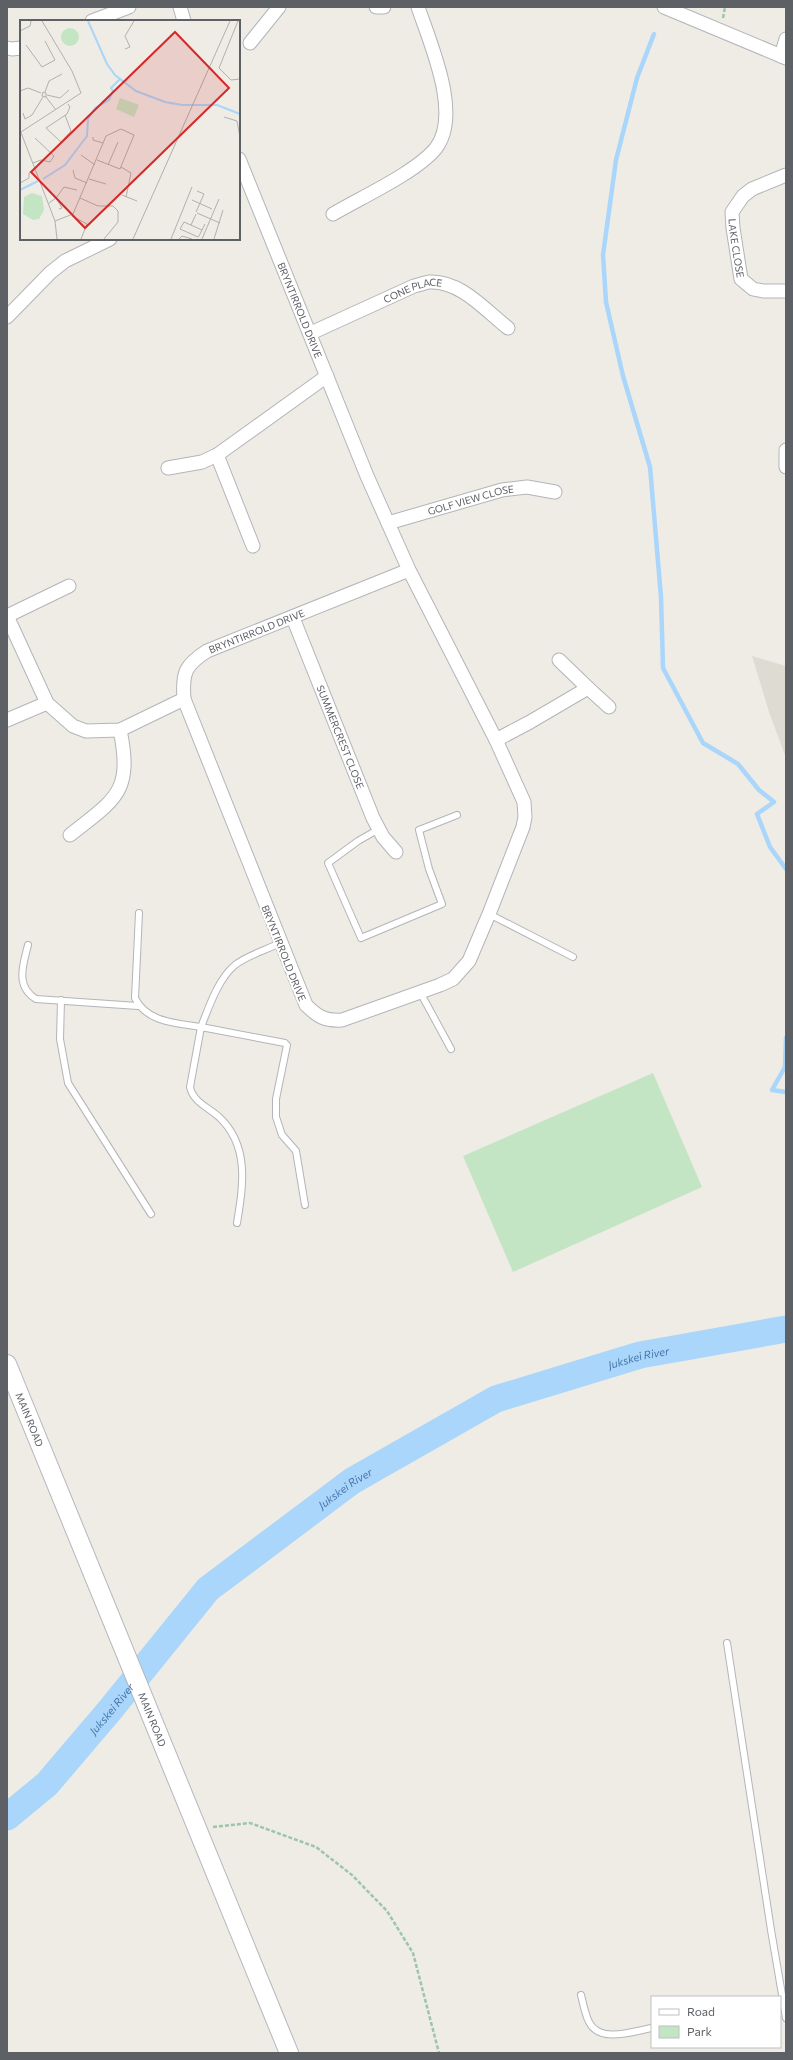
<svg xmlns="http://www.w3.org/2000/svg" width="793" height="2060" viewBox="0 0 793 2060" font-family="Commissioner,sans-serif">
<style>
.education{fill:#dedbd3}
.green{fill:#c3e5c3}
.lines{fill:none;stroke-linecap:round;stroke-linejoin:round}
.stream{stroke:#a9d6fa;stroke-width:4.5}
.river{stroke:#a9d6fa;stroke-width:27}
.lane-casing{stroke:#b2b5b9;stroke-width:8}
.street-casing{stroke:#b2b5b9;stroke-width:15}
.secondary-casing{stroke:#b4b7bc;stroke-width:20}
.path{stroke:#9dc5a9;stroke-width:2.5;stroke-dasharray:4 2;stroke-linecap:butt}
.lane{stroke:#fff;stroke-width:6}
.street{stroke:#fff;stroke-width:13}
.secondary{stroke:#fff;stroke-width:18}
.labels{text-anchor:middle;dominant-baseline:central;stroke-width:4;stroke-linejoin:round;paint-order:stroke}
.street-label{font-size:10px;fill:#5d6065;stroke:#fff}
.water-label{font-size:11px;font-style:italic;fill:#4677ac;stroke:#fff}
.inset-river{fill:none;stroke:#a9d6fa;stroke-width:2}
.inset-road{fill:none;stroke:#b0b0ae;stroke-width:1}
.view{fill:#d62828;fill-opacity:0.15;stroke:#d62828;stroke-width:2}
.inset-edge{fill:none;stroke:#5d6065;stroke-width:2}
</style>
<rect width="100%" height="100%" fill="#eeece5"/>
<path class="education" d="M752,656L786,666V758L769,712Z"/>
<path class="green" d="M653,1073L702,1187L513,1272L463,1156Z"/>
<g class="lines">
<g class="stream">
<path d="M654,34L637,78L616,160L603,255L606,302L623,376L650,467L661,597L663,668L703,743L738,764L759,790L774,802L757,814L770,847L786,869"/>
<path d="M786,1038L785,1067L772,1090L786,1092"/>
</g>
<path class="river" id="s1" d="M7,1817L47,1784L110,1710L208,1589L352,1481L496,1399L640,1355L786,1329"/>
<defs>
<g id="lane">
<path d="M379,829L358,841L328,863L361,938L442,904L429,869L419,830L457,815"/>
<path d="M139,913L135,998C147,1023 177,1023 201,1027C209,1007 218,979 235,965C248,955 266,950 280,943"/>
<path d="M489,914L573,957"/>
<path d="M28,945C23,965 15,986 36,999L138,1006"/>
<path d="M420,992L451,1049"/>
<path d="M61,1000L60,1039L68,1083L151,1214"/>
<path d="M237,1223C243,1186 250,1146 219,1117C208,1107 193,1102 190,1087L201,1027L285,1043L287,1045L276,1099V1117L282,1135L296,1151L305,1205"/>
<path d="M727,1643L771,1930L786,2018"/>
<path d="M581,1995C583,2003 585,2014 589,2022C600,2044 634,2031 652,2028"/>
</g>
<g id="street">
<path d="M180,7L184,21"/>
<path d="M376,7H384"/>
<path d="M664,7L786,58"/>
<path d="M92,21L129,7"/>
<path d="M250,43L279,7"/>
<path d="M7,48L12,49L21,48"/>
<path d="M781,56L786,39"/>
<path id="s2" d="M239,159L367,476L409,570L496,740L524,802L525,817L523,827L489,914L469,961L453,979L440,985L342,1020C325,1021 318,1017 306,1005L184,699C182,673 185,665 207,651L409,570"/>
<path id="s3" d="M786,175L752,189L743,196L732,212L733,228L741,279L753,289L763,291H786"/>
<path d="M333,214C360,198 417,172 436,148C462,114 430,43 418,7"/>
<path d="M7,317L50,273L65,261L110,239"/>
<path id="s4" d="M311,333L414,286C419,285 424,283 429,282C460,280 485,310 508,328"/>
<path d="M786,450V467"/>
<path d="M217,455L253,546"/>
<path d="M168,468L202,462L217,455L327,376"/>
<path id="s5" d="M388,523L502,490L527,487L555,492"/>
<path d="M7,616L47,703L73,726L86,731L120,730L184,699"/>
<path d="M7,616L69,586"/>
<path id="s6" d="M293,618L373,818L383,837L396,852"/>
<path d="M559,660L588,688"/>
<path d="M7,720L47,703"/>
<path d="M496,740L530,722L588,688L609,707"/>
<path d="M70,835C115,799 133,793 120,730"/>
</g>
<g id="secondary">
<path id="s7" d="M7,1364L289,2053"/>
</g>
</defs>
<use href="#lane" class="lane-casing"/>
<use href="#street" class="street-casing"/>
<use href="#secondary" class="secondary-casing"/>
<g class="path">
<path d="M723,18L725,7"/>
<path d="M213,1827L250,1823L316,1847L352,1875L387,1911L413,1953L439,2053"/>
</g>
<use href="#lane" class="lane"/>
<use href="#street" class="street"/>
<use href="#secondary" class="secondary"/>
</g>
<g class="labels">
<g class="street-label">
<text stroke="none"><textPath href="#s3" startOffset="104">LAKE CLOSE</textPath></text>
<text stroke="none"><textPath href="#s4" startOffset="111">CONE PLACE</textPath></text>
<text stroke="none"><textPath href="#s2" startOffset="163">BRYNTIRROLD DRIVE</textPath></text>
<text stroke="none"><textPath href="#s5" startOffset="86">GOLF VIEW CLOSE</textPath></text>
<text stroke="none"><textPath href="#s2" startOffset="1497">BRYNTIRROLD DRIVE</textPath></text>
<text stroke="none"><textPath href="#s6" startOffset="128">SUMMERCREST CLOSE</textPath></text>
<text transform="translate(284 953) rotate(68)">BRYNTIRROLD DRIVE</text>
<text stroke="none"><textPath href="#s7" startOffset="60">MAIN ROAD</textPath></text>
<text stroke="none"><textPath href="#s7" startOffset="384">MAIN ROAD</textPath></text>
</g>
<g class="water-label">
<text stroke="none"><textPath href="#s1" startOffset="799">Jukskei River</textPath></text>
<text stroke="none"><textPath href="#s1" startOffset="475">Jukskei River</textPath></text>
<text stroke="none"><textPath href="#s1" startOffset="151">Jukskei River</textPath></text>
</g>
</g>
<g transform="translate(20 20)">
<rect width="220" height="220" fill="#eeece5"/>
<path d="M41 17a9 9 0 1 1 18 0a9 9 0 1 1-18 0ZM100,78L119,85L114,97L96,89ZM12,173L22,176L24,190L19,199L13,200L3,194L4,177Z" fill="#c3e5c3"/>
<path class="inset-river" d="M68,1L87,44L95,55L116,71L145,82L162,85H197L220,94M23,159L45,145L67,116L68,99L75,88L89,80L93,71L91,68L100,59M0,170L18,161"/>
<path class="inset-road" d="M218,1L199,48L211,60L220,59M0,11L10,6L11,1M6,25L22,47L35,40L25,21M105,29L110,27L105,16L114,1M0,71L8,68L21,73M25,72L29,61L42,54M27,75L40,78L49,70M26,77V73L23,72L22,76L26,77L36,90M3,93L5,99L12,95L23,77M45,95L51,111L41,122L26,108L47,94L50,87L48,84M204,97L217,101L220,117M0,110L35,201L37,219M1,112L61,73L52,51L22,1M73,117V120L83,123M61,135L75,145M13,143L21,140L30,142L34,136L15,118M88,145L98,122M101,147L111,153L106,177M53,150L55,158L67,163M69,159L86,164M0,163L9,158V153L15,149M102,175L117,181M36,178L42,188L39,189M60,178L78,186H93L98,191V202L84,219M172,180L192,189M29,183L36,178L44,167L57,170M176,192L184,174L177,171M177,193L200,203M52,196L67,204L61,219M35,201L53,194L86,116L101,109L114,115L100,149L77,140M171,205L176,194M182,210L164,202L160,209L178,217L179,216L185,204M113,219L210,1M151,219L172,167M159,219L162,216L172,219M182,219L199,179M194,219L203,190"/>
<path class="view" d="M155,12L209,68L65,208L11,152Z"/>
<rect width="220" height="220" class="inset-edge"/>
</g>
<rect width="793" height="2060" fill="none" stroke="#5d6065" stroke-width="16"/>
<rect x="651" y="1996" width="130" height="52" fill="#ffffff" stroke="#bebfc1"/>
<rect x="659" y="2009" width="20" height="6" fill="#ffffff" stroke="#bebfc1"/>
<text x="687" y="2016" font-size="12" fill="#5d6065">Road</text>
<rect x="659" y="2026" width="20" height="12" fill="#c3e5c3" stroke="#bebfc1"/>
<text x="687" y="2036" font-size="12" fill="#5d6065">Park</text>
</svg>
